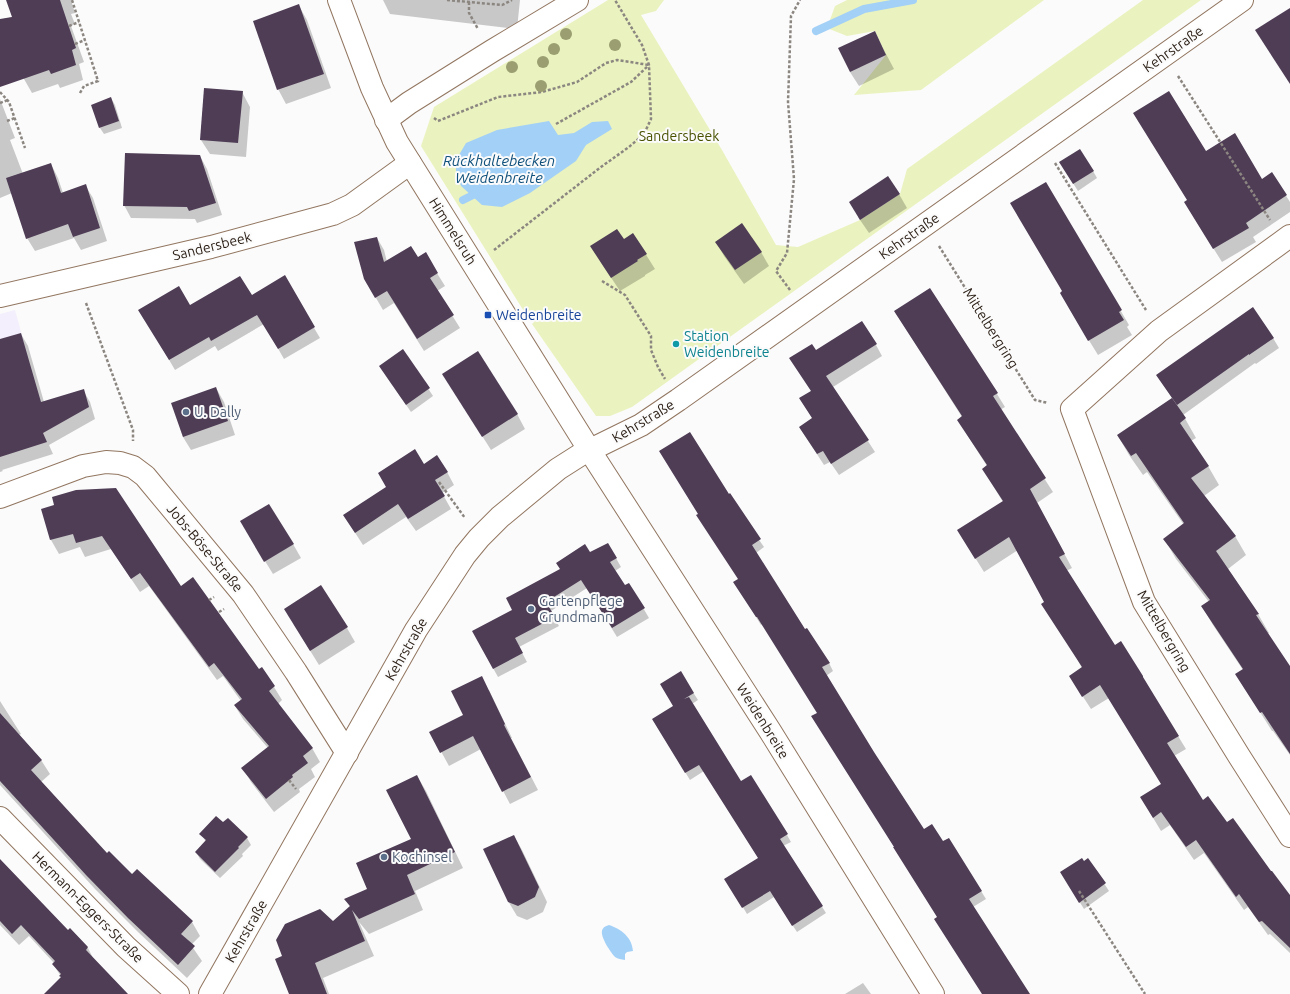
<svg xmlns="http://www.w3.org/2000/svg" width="1290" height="994" viewBox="0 0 1290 994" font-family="Ubuntu,sans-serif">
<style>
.industrial{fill:#f3effc}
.green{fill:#eaf3bf}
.water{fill:#a3d0f7}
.shadow{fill:#0003}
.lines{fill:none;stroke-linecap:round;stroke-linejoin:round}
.stream{stroke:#a3d0f7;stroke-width:8}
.building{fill:#4f3d56}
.minor-casing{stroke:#927660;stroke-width:24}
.path{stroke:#8c8681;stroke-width:2.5;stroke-dasharray:3 2;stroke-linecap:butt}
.minor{stroke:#fff;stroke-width:22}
.tree{fill:#9a9e71}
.transit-dot{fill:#1a4fb4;stroke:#fbfbfb;stroke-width:1.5}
.culture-dot{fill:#0f9aa8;stroke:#fbfbfb;stroke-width:1.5}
.service-dot{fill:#5c6f8a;stroke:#fbfbfb;stroke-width:1.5}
.labels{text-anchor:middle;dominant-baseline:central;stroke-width:4;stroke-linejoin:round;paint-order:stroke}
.street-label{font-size:14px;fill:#2a1e15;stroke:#fbfbfb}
.park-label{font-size:14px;fill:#4a5200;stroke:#fbfbfb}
.transit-label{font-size:14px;fill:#164399;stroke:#fbfbfb;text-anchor:start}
.culture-label{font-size:14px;fill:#0d838f;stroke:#fbfbfb;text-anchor:start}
.service-label{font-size:14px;fill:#4e5e75;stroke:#fbfbfb;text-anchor:start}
.water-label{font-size:15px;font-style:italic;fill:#0f507c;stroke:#fbfbfb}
</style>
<rect width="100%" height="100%" fill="#fbfbfb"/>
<path class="industrial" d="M15,310L28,357L5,364L0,347V314Z"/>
<g class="green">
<path d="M608,0H664L656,11L641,15L722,150L776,245L798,247L860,220L900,194L907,169L1143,0H1201L632,407L610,416H596L532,324L534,322L528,312L525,313L421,146L434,107Z"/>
<path d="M847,0H1044L921,90L854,95L886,55L875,31L847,36L827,28L835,6Z"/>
</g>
<g class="water">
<path d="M549,121L558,135L574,133L592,122L608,121L612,129L586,145L576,161L530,193L502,207L482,205L461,186L456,172V160L466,143L497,130Z"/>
<path d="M609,925C621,929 632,937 633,951L627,952L625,954V960C621,959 618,959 615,957C612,954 609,949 607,946C603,938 597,928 609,925Z"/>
</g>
<g class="shadow">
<path d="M7,0H71L75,13L71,14L75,24L71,26L84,62L79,64L83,80L60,88L58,84L32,93L24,79L3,19L13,17Z"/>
<path d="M383,0H520L517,29L390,14Z"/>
<path d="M299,6L307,20L331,88L286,104L278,89Z"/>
<path d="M875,33L894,69L859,86L850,72Z"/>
<path d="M242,92L250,107L246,157L210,154L201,140Z"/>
<path d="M111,98L115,105L122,128L104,134L100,128Z"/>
<path d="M0,99L15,138L10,140L23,174L51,164L58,178L63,193L85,185L93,198L107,241L81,250L74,238L35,251L27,238L12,193L0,198Z"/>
<path d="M1205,152L1262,180L1272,174L1290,202V212L1253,237L1256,242L1222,262L1193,216L1188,201Z"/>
<path d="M200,156L207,169L222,215L197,223L195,219L131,218L124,205Z"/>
<path d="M1064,169L1093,171L1097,178L1078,191Z"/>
<path d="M1046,183L1129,325L1127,327L1132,335L1098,355L1069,308L1063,292Z"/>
<path d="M899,194L907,208L869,233L858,217Z"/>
<path d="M633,234L655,269L645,275V276L620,291L600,261L623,241Z"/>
<path d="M377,238L384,250L387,262L417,259L425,254L445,286L437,291L460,328L424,351L394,303L383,310L365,279Z"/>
<path d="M716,242L761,252L769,266L744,284L724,256Z"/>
<path d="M284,277L320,338L284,359L264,324L218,351L215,346L175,370L140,310L190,306L251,296Z"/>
<path d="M929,289L997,394L1005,407L1000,410L1053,492L1037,503L1072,568L1066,571L1115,647L1178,736L1186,749L1174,756L1203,801L1227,823L1290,897V953L1270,934L1268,935L1248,907L1244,910L1204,853L1194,860L1170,825L1161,831L1149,811L1162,784L1109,698L1091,709L1078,689L1082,668L1018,550L984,572L966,543L1003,502L983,469L987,466L966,433L962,417L895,312Z"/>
<path d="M21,334L28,346L44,402L83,390L90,402L95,419L49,445L53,454L2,470L3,471L0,472V340Z"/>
<path d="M1273,338L1279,348L1256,364L1255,363L1183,415L1196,438L1191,441L1208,466L1219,485L1204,496L1235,536L1246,555L1228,569L1258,614L1269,633L1267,634L1290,668V755L1273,731H1272L1236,674L1243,670L1213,625L1202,606L1209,602L1176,559L1165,540L1184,525L1147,472L1143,475L1129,455L1118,436L1172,398L1157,375Z"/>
<path d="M876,345L882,356L833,387L875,452L839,475L830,462L824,465L800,428L813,419L800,399L811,391L816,352Z"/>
<path d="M403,350L433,396L411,412L384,373Z"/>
<path d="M216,388L224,402L235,435L191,450L183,437L172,404Z"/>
<path d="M452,388L517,414L525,429L491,450Z"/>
<path d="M424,465L447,472L454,485L442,493L451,509L416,531L406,517L363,545L352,528L387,488Z"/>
<path d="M728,495L764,547L756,553L805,630L829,663L833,671L826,676L874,753L924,830L943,843L981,891L986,899L973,907L1029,994H983L818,714L762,624L761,625L739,590V579Z"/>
<path d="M53,498L181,587L259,670L261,669L274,687L282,700L278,704L312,748L320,762L311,769L315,777L299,789L300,792L274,812L251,782L243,768L268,748L243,719L235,706L241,701L223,676L217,680L149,586L140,592L111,549L85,557L80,547L59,554L51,540L42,510L55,506Z"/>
<path d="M249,535L293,544L301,558L273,574Z"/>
<path d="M608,544L621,567L615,571L625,587L629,584L649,618L617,637L587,588L551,611L559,626L519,647L527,662L498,677L493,668L514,611L590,554Z"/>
<path d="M293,623L347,628L355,642L319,665Z"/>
<path d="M680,672L698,700L692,704L741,783L787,835L791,842L783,846L826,913L797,932L774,897L747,914L726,879L759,859L704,771L690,780L653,720L674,706Z"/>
<path d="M489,690L512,738H511L538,790L510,804L481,749L449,766L431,733L465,715Z"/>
<path d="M0,701L21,734L19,735L41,760L50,774L41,782L107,854L132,875L192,922L200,936L191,945L202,961L187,978L138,932L95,889L0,785Z"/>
<path d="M417,776L426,791L463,868L415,891L423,910L369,934L359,922L374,956L323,978L329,994H290L283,957L333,922L350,907L345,899L369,890L412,839Z"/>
<path d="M228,819L247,838L251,845L242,854L243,856L220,878L200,859L196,852L206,842L201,834L223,824Z"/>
<path d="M514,836L522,850L547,902L543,912L527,920L517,916L508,901Z"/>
<path d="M1088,859L1109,891L1084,909L1061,872L1083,862Z"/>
<path d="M0,873L68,932L70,929L88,948L94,960L127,994H58L62,978L53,964L54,963L29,936L19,945L0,925Z"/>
<path d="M863,983L871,994H845Z"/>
</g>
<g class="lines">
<g class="stream">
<path d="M816,31L864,9L913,0"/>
<path d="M463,200L481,191"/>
</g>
</g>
<g class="building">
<path d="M6,0H60L76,48L72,50L76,65L51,74L49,70L0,87V19L12,17Z"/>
<path d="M299,4L324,74L277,90L253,21Z"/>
<path d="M1290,8V84L1255,30Z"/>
<path d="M875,31L886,55L850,72L838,48Z"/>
<path d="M204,88L243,91L238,143L200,140Z"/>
<path d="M1169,91L1206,151L1235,133L1262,179L1272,172L1287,195L1246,223L1249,228L1213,249L1184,202L1187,200L1133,113Z"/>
<path d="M111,97L119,121L99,128L91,105Z"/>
<path d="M1080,149L1094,171L1073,184L1059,162Z"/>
<path d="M125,153L200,155L216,203L189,211L187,207L123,206Z"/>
<path d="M51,163L61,193L86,184L100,228L73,237L68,224L26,239L6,178Z"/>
<path d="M888,176L900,194L860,220L849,202Z"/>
<path d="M1046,182L1122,310L1119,312L1124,320L1088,341L1060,293L1062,291L1010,203Z"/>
<path d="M742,223L762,252L735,270L715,242Z"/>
<path d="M617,229L624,239L633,233L647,254L637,260L638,261L611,278L590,246Z"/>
<path d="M377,237L384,262L411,246L418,257L426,252L438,273L430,278L454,315L417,339L387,291L375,298L364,279L354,242Z"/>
<path d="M285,275L315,327L278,349L257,315L211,341L209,337L169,360L138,310L179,286L190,305L240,276L252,295Z"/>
<path d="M930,288L998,393L993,396L1046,478L1030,489L1065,554L1059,557L1115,645L1121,641L1143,676V677L1179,736L1167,743L1203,800L1208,796L1227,822L1233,818L1271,871H1272L1290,895V948L1262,921L1259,922L1239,894L1236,897L1196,840L1186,847L1161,812L1153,818L1140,797L1161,784L1100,685L1082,697L1069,676L1082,667L1041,604L1044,602L1009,537L975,559L957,530L1003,501L982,469L987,465L957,420L962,416L894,311Z"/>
<path d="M1253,307L1274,338L1249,355V354L1177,405L1156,375Z"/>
<path d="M862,321L877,344L826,376L869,440L831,464L823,451L817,454L799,427L812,418L799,398L811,391L789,358L812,344L816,350Z"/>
<path d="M21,333L41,402L84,389L89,407L43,433L47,442L0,457V339Z"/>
<path d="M403,349L430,388L406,405L379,366Z"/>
<path d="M478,351L518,414L482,437L442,374Z"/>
<path d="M216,387L228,421L183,437L171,403Z"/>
<path d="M1172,398L1186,418L1180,423L1209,466L1191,478L1236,536L1216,551L1259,614L1256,615L1290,666V754L1262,712L1260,713L1235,674L1243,669L1201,606L1210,600L1163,539L1184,523L1136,453L1131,456L1117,435Z"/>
<path d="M690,432L729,494L730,493L761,539L752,545L805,629L807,628L830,663L822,667L874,752L924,829L932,824L943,841L949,838L982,891L969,899L1030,994H982L934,919L937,917L893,847H894L811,716L817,713L757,617H756L733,582L738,579L696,515L698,514L659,451Z"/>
<path d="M415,449L424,464L437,455L448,472L435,480L445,496L408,519L398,504L355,533L343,515L386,487L378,473Z"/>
<path d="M116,488L181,586L193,577L259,669L262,667L275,686L269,691L313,748L303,756L308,763L292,775L293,777L266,799L241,768L269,746L234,705L242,699L214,663L209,667L140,573L131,579L102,536L76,543L73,534L50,540L41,509L54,505L52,497L76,490Z"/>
<path d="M269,504L294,544L264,562L240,521Z"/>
<path d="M608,543L617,558L610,562L625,585L629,583L645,608L612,628L581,580L546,602L555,617L515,638L523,653L493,669L472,631L512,610L506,598L560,569L556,563L585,544L590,552Z"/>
<path d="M321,585L348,627L310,651L284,609Z"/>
<path d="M681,671L694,693L684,699L689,697L741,781L751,775L788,834L780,839L823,906L792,926L770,891L742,908L724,879L758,858L699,765L685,773L652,719L673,706L660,684Z"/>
<path d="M482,676L505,724L504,725L531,777L502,792L473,736L440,753L429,732L463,715L451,691Z"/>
<path d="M0,713L42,760L31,770L107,853L109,851L132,874L137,869L193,921L181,934L195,946L178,965L128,918L86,875L0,781Z"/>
<path d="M417,775L455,852L407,875L415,894L359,919L352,910L365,941L315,963L327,994H289L275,959L282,956L276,940L285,924L320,909L333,921L350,906L344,899L367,889L356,863L411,839L386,790Z"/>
<path d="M216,816L223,822L228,818L248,837L238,847L239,848L215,872L195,852L206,840L199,834Z"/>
<path d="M514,835L539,887L535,897L518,906L508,902L483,849Z"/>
<path d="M1082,858L1084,861L1088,858L1106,883L1079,903L1060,872Z"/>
<path d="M0,859L68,930L70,928L88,947L86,950L128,994H44L61,977L59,976L61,974L52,964L55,961L21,925L12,934L0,921Z"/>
</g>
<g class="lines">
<defs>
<g id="minor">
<path d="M339,0L372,88L397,142L590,451L770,731L933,994"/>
<path d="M386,120L409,103L492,51L577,0"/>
<path d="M1290,236L1159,331L1072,409L1144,602L1239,756L1290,836"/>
<path d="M0,296L211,247L333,214L352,205L410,163"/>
<path d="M0,497L83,466L106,462L120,463L133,467L145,476L243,594L296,672L347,753"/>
<path d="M0,818L126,947L178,994"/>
<path d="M210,994L416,630L465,555L479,538L500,517L558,469L580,455L641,425L678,400L1242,0"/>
</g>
</defs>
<use href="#minor" class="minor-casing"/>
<g class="path">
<path d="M72,0L98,81L84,86L80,93"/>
<path d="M447,0L502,5L512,0"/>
<path d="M469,2V13L478,29"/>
<path d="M69,26L79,22"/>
<path d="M75,44L85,40"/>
<path d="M1178,76L1270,220"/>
<path d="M0,92L9,102L25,148"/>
<path d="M0,103L8,100"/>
<path d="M434,118L438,121L498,97L542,92L577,82L606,63L617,60L649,65"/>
<path d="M7,121L15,118"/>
<path d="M556,124L631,82L649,65"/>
<path d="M1055,163L1146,310"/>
<path d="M939,246L1035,400L1048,403"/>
<path d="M494,250L601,167L629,147L644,134L651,119L649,65L642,45L615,0"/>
<path d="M602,281L625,295L651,336V350L658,367L665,379"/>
<path d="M790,290L776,271L787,253L794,179L788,102L791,16L800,0"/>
<path d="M86,303L133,430V441"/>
<path d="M439,482L465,518"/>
<path d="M209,600L214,597"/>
<path d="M219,612L224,609"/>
<path d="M289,780L296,789"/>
<path d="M1079,891L1145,994"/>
</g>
<use href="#minor" class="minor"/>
</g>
<g class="tree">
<circle cx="566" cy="34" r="6"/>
<circle cx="615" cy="45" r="6"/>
<circle cx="554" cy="49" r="6"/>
<circle cx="543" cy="62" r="6"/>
<circle cx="512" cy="67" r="6"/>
<circle cx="541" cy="86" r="6"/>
</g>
<rect class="transit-dot" x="484" y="311" width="8" height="8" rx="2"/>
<circle class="culture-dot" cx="676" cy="344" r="4"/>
<g class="service-dot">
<circle cx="186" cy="412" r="4"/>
<circle cx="531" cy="609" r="4"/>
<circle cx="384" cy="857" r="4"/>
</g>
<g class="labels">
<g class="street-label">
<text transform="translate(1173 49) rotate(-35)">Kehrstraße</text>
<text transform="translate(453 231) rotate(58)">Himmelsruh</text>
<text transform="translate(909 236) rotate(-35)">Kehrstraße</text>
<text transform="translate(212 246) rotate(-14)">Sandersbeek</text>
<text transform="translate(991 328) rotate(58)">Mittelbergring</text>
<text transform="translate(643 421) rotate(-31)">Kehrstraße</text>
<text transform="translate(205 548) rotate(50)">Jobs-Böse-Straße</text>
<text transform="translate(1164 631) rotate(60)">Mittelbergring</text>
<text transform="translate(406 649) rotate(-60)">Kehrstraße</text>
<text transform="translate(763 721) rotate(58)">Weidenbreite</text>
<text transform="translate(88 907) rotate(45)">Hermann-Eggers-Straße</text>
<text transform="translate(246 931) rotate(-60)">Kehrstraße</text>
</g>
<g class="park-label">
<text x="679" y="136">Sandersbeek</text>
</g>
<g class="transit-label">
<text x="496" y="315">Weidenbreite</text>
</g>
<g class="culture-label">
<text x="684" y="336">Station<tspan x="684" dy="16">Weidenbreite</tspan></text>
</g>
<g class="service-label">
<text x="194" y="412">U. Dally</text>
<text x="539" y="601">Gartenpflege<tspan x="539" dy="16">Grundmann</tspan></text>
<text x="392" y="857">Kochinsel</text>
</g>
<g class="water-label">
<text x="499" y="160">Rückhaltebecken<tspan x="499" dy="17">Weidenbreite</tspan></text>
</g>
</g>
</svg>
